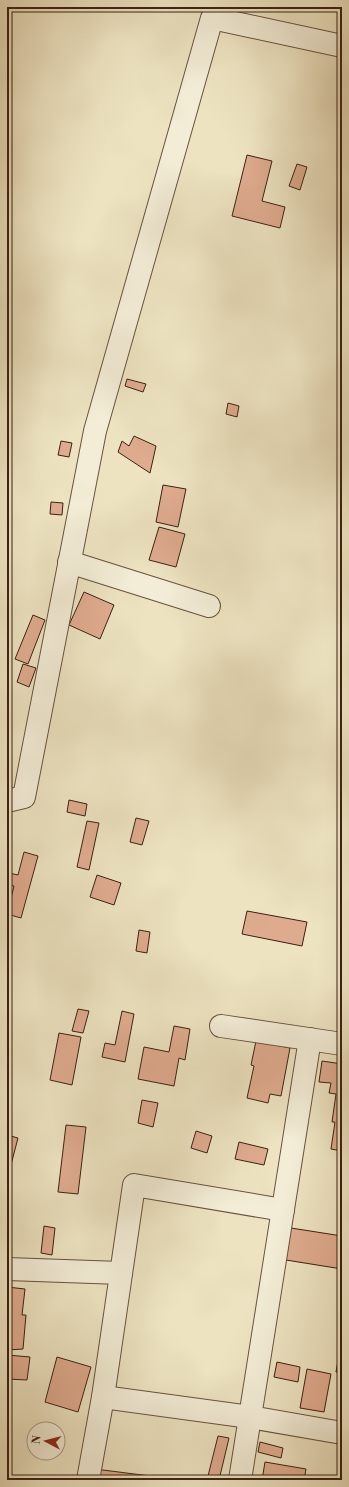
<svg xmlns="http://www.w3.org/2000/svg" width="349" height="1487" viewBox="0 0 349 1487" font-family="'Libre Bodoni',serif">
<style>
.building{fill:#dfab8f;stroke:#3b2112}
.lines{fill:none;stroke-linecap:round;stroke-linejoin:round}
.street-casing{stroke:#68523e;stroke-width:24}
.street{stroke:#f3edd7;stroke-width:22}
</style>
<rect width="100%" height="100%" fill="#ede3c1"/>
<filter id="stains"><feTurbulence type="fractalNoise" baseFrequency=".005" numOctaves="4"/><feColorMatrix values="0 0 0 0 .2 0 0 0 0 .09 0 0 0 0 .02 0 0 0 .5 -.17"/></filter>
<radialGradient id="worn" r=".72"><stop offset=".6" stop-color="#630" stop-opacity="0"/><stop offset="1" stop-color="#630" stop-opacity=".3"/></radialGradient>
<g class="building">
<path d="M247,155L272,161L262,201L285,207L280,228L232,216Z"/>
<path d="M297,164L307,167L300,190L289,186Z"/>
<path d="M127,379L146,384L143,392L125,386Z"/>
<path d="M228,403L239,406L237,417L226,414Z"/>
<path d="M134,436L156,446L150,473L118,452L122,441L129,446Z"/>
<path d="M61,441L72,443L69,457L58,455Z"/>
<path d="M163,485L186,489L178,527L156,522Z"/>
<path d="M51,502L63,503L62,515L50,514Z"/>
<path d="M159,527L185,534L176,567L149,560Z"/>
<path d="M84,592L114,605L100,639L69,625Z"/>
<path d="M33,615L45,620L28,664L15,659Z"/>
<path d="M23,664L36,668L29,687L17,682Z"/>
<path d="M69,800L87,804L85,816L67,812Z"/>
<path d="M136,818L149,821L142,845L130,842Z"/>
<path d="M87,821L99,823L89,870L77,867Z"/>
<path d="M24,852L38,856L21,918L7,914L14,886L7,884V881L9,873L18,875Z"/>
<path d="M97,875L121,883L114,905L90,897Z"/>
<path d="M247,911L307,922L302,946L242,934Z"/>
<path d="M139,930L150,932L147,953L136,951Z"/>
<path d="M342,1002V1025L338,1024Z"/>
<path d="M78,1009L89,1011L83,1033L72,1031Z"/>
<path d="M122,1011L134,1014L125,1062L102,1057L105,1043L115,1045Z"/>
<path d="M174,1026L190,1029L185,1060L179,1058L174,1086L138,1079L144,1047L169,1052Z"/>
<path d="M59,1033L81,1037L72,1085L50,1080Z"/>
<path d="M256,1041L290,1048L281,1096L270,1094L268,1103L247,1098L254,1066L251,1065Z"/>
<path d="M322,1061L342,1064V1151L331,1149L335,1122H332L336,1094L329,1093L331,1083L319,1082Z"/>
<path d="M142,1100L158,1103L153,1127L138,1123Z"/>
<path d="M66,1125L86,1127L78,1194L58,1192Z"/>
<path d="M196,1131L212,1136L207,1153L191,1148Z"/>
<path d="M7,1135L18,1138L7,1180Z"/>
<path d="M239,1142L268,1149L264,1165L235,1159Z"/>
<path d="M44,1226L55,1228L52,1255L41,1253Z"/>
<path d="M291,1228L342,1236V1269L286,1260Z"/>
<path d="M7,1287L25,1289L22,1315H26L23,1349L7,1350Z"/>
<path d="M342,1337V1373L336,1372Z"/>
<path d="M7,1355L30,1357L27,1380L7,1379Z"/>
<path d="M57,1357L91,1367L78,1412L45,1402Z"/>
<path d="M277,1362L300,1367L298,1382L274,1377Z"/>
<path d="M307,1369L331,1374L324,1412L300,1408Z"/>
<path d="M218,1436L229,1438L219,1480H207Z"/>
<path d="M260,1442L283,1448L281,1458L258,1452Z"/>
<path d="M265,1462L306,1469L304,1480H262Z"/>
<path d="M95,1469L158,1477V1480H94Z"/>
</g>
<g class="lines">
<defs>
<g id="street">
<path d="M69,562L209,606"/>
<path d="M7,801L24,797L95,431L212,18L342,46"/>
<path d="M221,1026L342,1044"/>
<path d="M7,1269L121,1273"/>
<path d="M103,1397L250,1417L342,1433"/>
<path d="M88,1480L103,1397L134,1185L283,1210"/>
<path d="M240,1480L310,1039"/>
</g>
</defs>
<use href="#street" class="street-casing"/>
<use href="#street" class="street"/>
</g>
<rect width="349" height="1487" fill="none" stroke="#ede3c1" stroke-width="24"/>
<rect x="8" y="8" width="333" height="1471" fill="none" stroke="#3b2112" stroke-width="2"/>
<rect x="12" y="12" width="325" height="1463" fill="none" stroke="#3b2112"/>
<g transform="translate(46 1441) rotate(277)"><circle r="19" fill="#f3edd7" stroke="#a99b88"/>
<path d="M0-3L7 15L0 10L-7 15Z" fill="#8f2418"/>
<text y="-6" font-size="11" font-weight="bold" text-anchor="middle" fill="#3b2112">N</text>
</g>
<rect width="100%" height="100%" filter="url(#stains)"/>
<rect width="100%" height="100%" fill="url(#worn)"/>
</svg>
